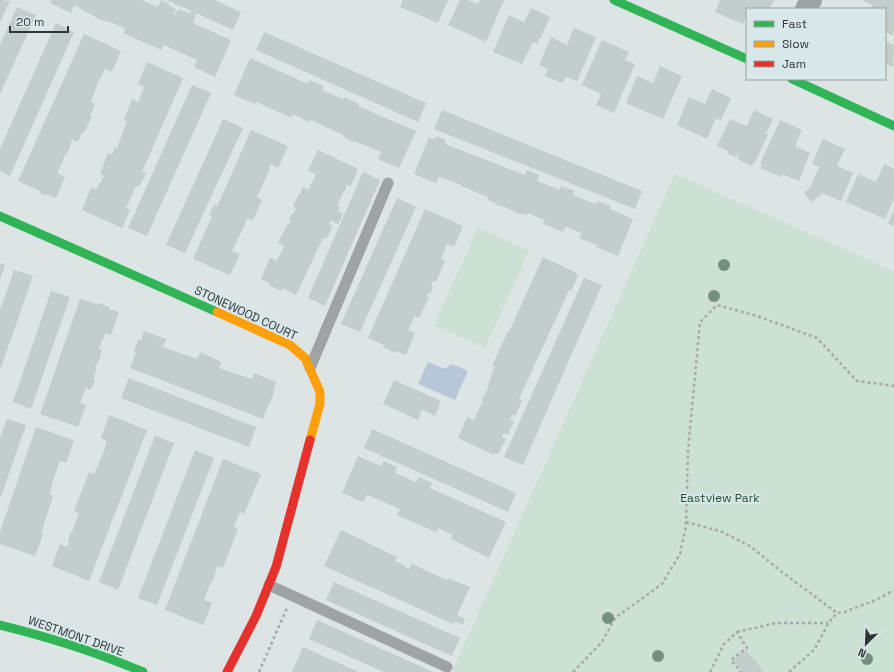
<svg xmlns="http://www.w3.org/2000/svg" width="894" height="672" viewBox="0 0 894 672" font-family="'Space Grotesk',sans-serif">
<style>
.green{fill:#cde0d4}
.water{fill:#b8c6da}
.building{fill:#c2cdcc}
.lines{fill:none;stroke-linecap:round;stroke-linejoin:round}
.path{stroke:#a6a9aa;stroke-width:2.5;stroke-dasharray:3 3;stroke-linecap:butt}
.lane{stroke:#a0a3a4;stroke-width:11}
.street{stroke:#a0a3a4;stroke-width:22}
.fast{stroke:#30b455;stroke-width:9}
.slow{stroke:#ff9f0a;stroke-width:9}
.jam{stroke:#e5322d;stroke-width:9}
.tree{fill:#74917f}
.labels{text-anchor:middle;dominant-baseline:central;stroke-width:4;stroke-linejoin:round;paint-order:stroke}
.street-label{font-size:12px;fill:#303536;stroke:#d8e7e9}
.park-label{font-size:12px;fill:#1e4d2c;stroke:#d8e7e9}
</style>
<rect width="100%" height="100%" fill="#dce4e5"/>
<g class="green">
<path d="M675,174L894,271V672H452Z"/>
<path d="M478,228L529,251L485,348L434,325Z"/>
</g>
<path class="water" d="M428,362L445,369L452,364L468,371L455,400L418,384Z"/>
<g class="building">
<path d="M0,0L10,1L0,22Z"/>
<path d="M52,0H142L158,7L161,0L170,4L169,6L176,9L174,14L175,15L178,9L190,13L191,11L166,0H215L241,12L233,30L196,13L193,23L231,40L215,77L194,67L197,60L164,45L161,50L123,33L125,29L116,24L99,19L74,5L71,13L50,3Z"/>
<path d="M403,0H448L438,23L400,7Z"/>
<path d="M460,0H468L477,4L480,0H504L486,42L448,25Z"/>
<path d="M720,0H774L769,9H755L750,7L749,9H747V14L743,24L715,12Z"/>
<path d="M862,0H894V31L892,36L885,32V9H871L873,5Z"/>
<path d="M17,7L36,15L0,94V45Z"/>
<path d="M531,8L550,17L540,39L539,38L537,44L533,42L522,64L493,52L509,15L524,22Z"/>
<path d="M56,23L74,32L10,176L0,171V149Z"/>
<path d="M574,28L596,37L577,81L566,77L563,83L545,76L548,69L539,65L551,37L567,45Z"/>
<path d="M264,32L426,103L418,122L256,50Z"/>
<path d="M84,34L121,51L112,72L105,69L100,79H99L91,102L95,104L90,116H92L84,133L82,132L78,142L72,140L67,154L66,153L63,159H64L57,173L65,177L56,198L46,194V196L39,193L40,191L18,181Z"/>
<path d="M602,40L629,52L625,60L635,64L614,113L596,105L601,94L582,85Z"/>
<path d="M885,41L894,45L893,67L886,64L885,67Z"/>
<path d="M250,58L308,84L309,80L324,86L322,90L343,99L344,97L359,104L358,106L416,131L399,168L378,159L381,152L367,146L366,145V146L355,141L354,142L347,139L344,137L345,136L311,120L309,122L293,114L292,118L256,102L255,104L234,95Z"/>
<path d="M147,62L183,78L142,172L146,173L139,187L136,186L126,208L130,210L122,228L82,210L91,188L96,190L99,183L100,184L104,176L100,174L108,153L112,155L115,147L117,148L127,121L124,120L132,99L138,102L144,87L138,84Z"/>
<path d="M660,66L682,76L663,119L626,103L637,76L653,83Z"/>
<path d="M192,85L211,93L147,236L128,228Z"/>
<path d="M712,89L731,98L721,120L716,118L707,139L677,125L689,97L705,104Z"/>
<path d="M442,110L642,191L635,209L434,129Z"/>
<path d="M754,110L773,119L766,134L768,135L755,162H754L752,166L737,159L739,155H737L736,157L727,153L728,151L717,146L730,119L747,126Z"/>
<path d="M223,119L243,128L185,253L166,245Z"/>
<path d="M780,120L802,130L795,146L810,153L799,181L782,174L781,177L760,168L762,164H760Z"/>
<path d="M251,130L288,146L278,168L271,164L269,169H270L257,197L262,200L253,220L248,218L232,251L240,254L230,275L193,259L212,216L209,215L214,205L217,207Z"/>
<path d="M436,136L446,140L445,144L525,175L527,170L539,175L537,181L560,190L561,186L575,191L573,195L596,204L598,201L611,206L610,209L633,219L618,256L596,247L597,245L579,238L582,233L566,227L563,232L543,224L545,220L528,213L527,216L522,213L521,215L503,206V207L495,204V203L487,200L488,197L461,186L462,185L440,177L439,176L436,183L414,174L429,137L435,140Z"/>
<path d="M823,139L845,149L837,166L853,173L841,201L823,193L811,202L804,193L810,188L819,167L812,164Z"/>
<path d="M318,150L358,169L351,186L347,185L337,206L340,207L338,211L343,214L338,224L331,220L329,224L333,226L326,239L323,238L296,295L282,288L281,291L269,285L270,283L261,279L270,258L277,261L278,260H277L284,246L278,243L288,223L289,224L291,221L289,220L293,213H294L296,208L293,206L299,194H300L303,187L309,190V188L316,174L308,171Z"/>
<path d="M884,164L894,169V198L885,219L846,202L858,174L876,182Z"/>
<path d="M363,172L380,180L325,306L308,298Z"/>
<path d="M397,198L416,207L360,332L341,324Z"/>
<path d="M425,209L463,226L454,247L447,244L441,259L445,261L436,282L433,281L431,285L433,286L430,294L428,293L427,296L429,297L419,318L415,316L408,330L415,333L406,355L396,351L395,353L383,347L384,345L368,338Z"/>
<path d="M894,210V226L888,224Z"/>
<path d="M543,257L577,273L576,275L578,276L571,291L569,290L519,399L522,401L515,416L512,415L510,420L514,421L508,435L504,433L502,437L506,439L498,454L495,453L494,455L458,438L467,417L474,420L483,401L481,400L489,387L488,386L492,375H491L494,368L496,367L492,366L508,331L509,332Z"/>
<path d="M0,263L5,265L0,279Z"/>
<path d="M14,270L33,276L0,370V310Z"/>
<path d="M584,278L602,285L523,465L504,457Z"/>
<path d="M51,291L70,297L31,409L13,402Z"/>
<path d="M80,299L96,304L97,303L110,307L109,309L119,312L111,335L105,333L103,340L102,339L99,349L102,350L100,356H101L95,367L97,368L93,379L95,380L92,388H91L90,390L86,388L80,403L86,405L78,427L40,414Z"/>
<path d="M144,331L166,339L163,347L197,359L201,352L221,362L219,368L252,379L254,373L276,382L273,392L274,393L270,403H269L263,419L130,368L136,352L134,351L138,340H141Z"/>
<path d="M129,378L256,427L249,447L121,398Z"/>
<path d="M394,380L441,401L435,416L422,410L418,420L383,404Z"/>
<path d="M109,415L147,430L89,581L52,566L60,544L67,547L69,542L68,541L71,532H72L79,513L74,511L89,472L94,474L103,454L107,441L101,438Z"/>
<path d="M7,419L26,425L0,499V438Z"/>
<path d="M36,427L74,440L66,463L60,461L51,487H52L49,494L53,496L41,533L43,534L35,556L0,544V532Z"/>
<path d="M372,429L516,493L508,512L364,448Z"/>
<path d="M155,436L174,443L118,590L99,582Z"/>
<path d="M195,450L214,458L157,605L138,598Z"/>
<path d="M358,456L381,466L384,461L397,467L395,473L416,482L419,477L432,483L430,488L506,522L489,558L451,539L453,535L438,528L436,532L397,515L400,509L367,495L363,502L342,493Z"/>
<path d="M223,459L261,474L244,514L240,512L234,527L238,529L223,568L217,566L213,581H212L209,586L204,600L212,603L203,625L165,610Z"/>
<path d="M341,530L397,557L395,561L405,566V567L409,569L412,564L447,580L448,578L470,587L457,615L465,619L463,625L455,622L453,624L324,566Z"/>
<path d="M334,582L460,638L452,656L326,600Z"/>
<path d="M317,620L433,672H384L309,639Z"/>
<path d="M303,647L359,672H292Z"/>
<path d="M746,650L763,671L762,672H743L733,660Z"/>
</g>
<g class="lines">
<g class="path">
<path d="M686,522L720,531L750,546L782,572L837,613"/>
<path d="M737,632L776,623H828"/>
<path d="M259,672L287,608"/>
<path d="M573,672L602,642L615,618L662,584L680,554L686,526L688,450L700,322L717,305L757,316L817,338L857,381L894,386"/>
<path d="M710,672L724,644L737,632L747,648L731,660L741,672"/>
<path d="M789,672L814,650L829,622L837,613L844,612L876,600L894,590"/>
</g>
<g class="lane">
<path d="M310,368L388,183"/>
<path d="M269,585L447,667"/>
</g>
<path class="street" d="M806,9L811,0"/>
<g class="fast">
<path d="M614,0L747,59"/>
<path d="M792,79L894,126"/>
<path d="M0,216L217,312"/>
<path d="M0,625C49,637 97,652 143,672"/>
</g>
<path class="slow" d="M217,312L290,345L305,358L320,392V404L310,440"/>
<path class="jam" d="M227,672L256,616L276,567L310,440"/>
</g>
<g class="tree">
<circle cx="724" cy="265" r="6"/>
<circle cx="714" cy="296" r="6"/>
<circle cx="608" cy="618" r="6"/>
<circle cx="658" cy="656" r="6"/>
<circle cx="867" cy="659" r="6"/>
</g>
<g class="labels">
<g class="street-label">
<text transform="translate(246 313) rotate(25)">STONEWOOD COURT</text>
<text transform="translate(76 636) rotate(19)">WESTMONT DRIVE</text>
</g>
<g class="park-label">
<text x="720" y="498">Eastview Park</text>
</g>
</g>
<rect x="746" y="8" width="140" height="72" fill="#d8e7e9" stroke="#95a0a1"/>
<rect x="754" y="21" width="20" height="6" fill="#30b455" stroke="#95a0a1"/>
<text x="782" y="28" font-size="12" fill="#303536">Fast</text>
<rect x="754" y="41" width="20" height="6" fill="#ff9f0a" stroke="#95a0a1"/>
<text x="782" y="48" font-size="12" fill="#303536">Slow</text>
<rect x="754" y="61" width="20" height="6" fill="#e5322d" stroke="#95a0a1"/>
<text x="782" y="68" font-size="12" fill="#303536">Jam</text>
<g transform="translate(866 644) rotate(204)" stroke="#d8e7e9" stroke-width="3" paint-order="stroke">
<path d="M0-3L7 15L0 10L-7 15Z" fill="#303536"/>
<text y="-6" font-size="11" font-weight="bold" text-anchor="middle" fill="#303536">N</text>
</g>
<path d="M10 26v6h58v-6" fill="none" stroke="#303536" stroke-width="2"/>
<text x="16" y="26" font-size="12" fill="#303536" stroke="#d8e7e9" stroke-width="3" paint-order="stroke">20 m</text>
</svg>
